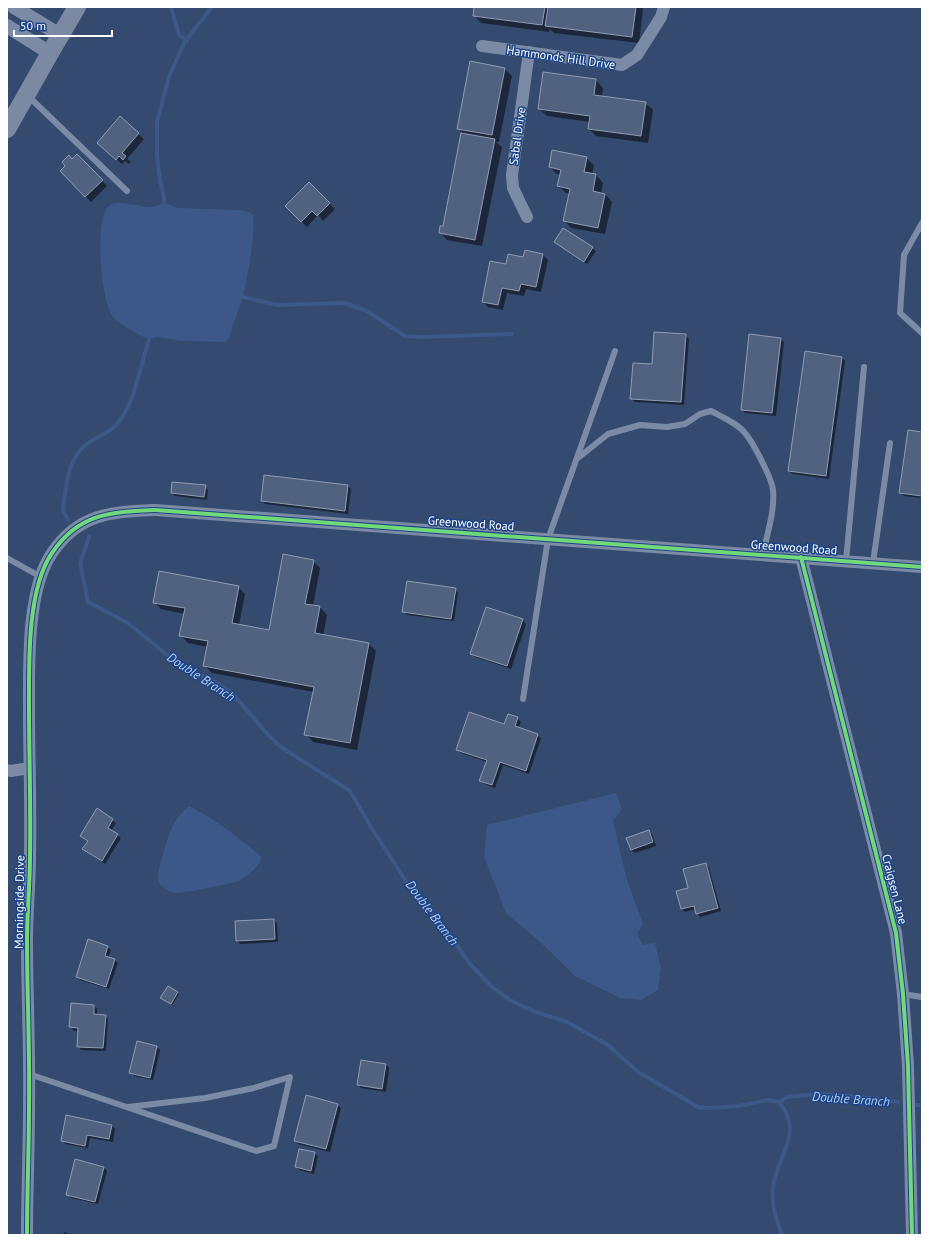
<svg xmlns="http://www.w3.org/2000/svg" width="929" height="1242" viewBox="0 0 929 1242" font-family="'PT Sans',sans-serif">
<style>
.water{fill:#3c5888}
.shadow{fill:#0007}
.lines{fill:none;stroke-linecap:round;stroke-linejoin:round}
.stream{stroke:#3c5888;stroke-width:4}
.building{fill:#516280;stroke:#909cb3}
.service{stroke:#7c8ba5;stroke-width:6}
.minor{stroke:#7c8ba5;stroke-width:12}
.tertiary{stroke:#7c8ba5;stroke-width:14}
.primary{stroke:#7b8aa2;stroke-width:18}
.cycleway-casing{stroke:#1d4487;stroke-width:6}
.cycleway{stroke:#71d979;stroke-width:4}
.labels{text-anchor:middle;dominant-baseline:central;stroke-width:3;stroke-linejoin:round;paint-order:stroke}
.street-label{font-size:12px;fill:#fff;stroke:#1d4487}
.water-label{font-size:13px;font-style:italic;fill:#b2cbf2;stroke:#1d4487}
</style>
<rect width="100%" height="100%" fill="#354a6f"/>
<g class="water">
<path d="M164,202L177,208L240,210C244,211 249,211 252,214C258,222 246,284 243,296C239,310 233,324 229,338L225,342L184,341L156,337L149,340C139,334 121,326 113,317C101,303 93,215 110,205C120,199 141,208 153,207C157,206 160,204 164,202Z"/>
<path d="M616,793L622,809L613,821L627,880L643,924L637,934L643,945L655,943L661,968L658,990L641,1000L620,998L575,976L539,941L506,913L484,857L487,825Z"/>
<path d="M189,806C215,819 239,838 262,857C258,868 249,875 239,881C234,883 180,894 175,893C171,893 163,888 160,884C155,878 162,858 164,851C168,835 175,816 189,806Z"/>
</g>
<g class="shadow">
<path d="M475,7H641L643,9L639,43L554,33L550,29L549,32L481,23L474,15Z"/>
<path d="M505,69L512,76L499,142H496L502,147L482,246L447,240L440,232L443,227L462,132L458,128Z"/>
<path d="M544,73L596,80L603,88L602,97L645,103L653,110L648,143L596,136L589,129L590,122L547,116L539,109Z"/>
<path d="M138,134L144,139L127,159L131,162L129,164L125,161L122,164L104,149Z"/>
<path d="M77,155L107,186L91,202L61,171Z"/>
<path d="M586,158L594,165L592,175H596L603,183L601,194H605L612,202L605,234L571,228L564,220L570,194L566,193L558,186L561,175L557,174L550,167Z"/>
<path d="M309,183L335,209L323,221L318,215L307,227L286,206Z"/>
<path d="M555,242L592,248L596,251L587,264Z"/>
<path d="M543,255L548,260L541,292L526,289L524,296L507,293L503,310L488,307L483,302L506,265L524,258Z"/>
<path d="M685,335L689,339L684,405L635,402L631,398L653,365Z"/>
<path d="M781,339L784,342L776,416L745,413L742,409Z"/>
<path d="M842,358L845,361L829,479L793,474L789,471Z"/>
<path d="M922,433V498L904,496L901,493Z"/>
<path d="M265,476L348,486L351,489L348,514L265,504L262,501Z"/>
<path d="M205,486L208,490L207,500L175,496L172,493Z"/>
<path d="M313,561L320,568L313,606L320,607L327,615L323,636L369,644L376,651L357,750L313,742L306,734L314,692L212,673L204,665L208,647L188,643L181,636L185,614L161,609L154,602L238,587L245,594L239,625L270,631Z"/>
<path d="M455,589L458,593L454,621L407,615L403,611Z"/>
<path d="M487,608L523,620L526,624L511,669L475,657L471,653Z"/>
<path d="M517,718L521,722L518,729L537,735L541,738L529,774L503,765L495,788L484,784L481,781L487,762L461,753L457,749Z"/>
<path d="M97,810L116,823L111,831L121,838L105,864L84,849L88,842L81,836Z"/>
<path d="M649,831L652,834L656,846L635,853L631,850Z"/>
<path d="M706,864L709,868L721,911L700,917L697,913L696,909L685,912L682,909L689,889Z"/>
<path d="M273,920L277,923L278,942L240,944L237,941Z"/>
<path d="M107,947L111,950L108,958L115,960L118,963L109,989L80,980L77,976Z"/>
<path d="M177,993L179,994L172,1005L163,999Z"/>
<path d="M94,1006L97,1009V1015L105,1016L108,1019L106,1051L81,1050L78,1046L79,1031H74L70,1027Z"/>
<path d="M157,1047L160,1050L153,1080L134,1076L131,1073Z"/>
<path d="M386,1064L389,1068L386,1092L361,1088L358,1085Z"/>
<path d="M338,1105L341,1108L330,1152L298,1144L295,1140Z"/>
<path d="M67,1116L112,1125L115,1129L113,1142L90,1138L88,1148L65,1144L62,1140Z"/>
<path d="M314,1153L318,1156L314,1174L299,1170L296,1167Z"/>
<path d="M103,1167L107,1171L98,1204L71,1198L67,1194Z"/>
<path d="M64,1232L72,1235H63Z"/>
</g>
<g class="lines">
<g class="stream">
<path d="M171,7L179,35L187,41"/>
<path d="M164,202V197L160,180L157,156V122L169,77L184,43L212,7"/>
<path d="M243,297L277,305L344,303L367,311L405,336L421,337L512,334"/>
<path d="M68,520L63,511C66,485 67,454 93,440C105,433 116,429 123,416C136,395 141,364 149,340"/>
<path d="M89,537L80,563L88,602L128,623L177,663L218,684L233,694L268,735L281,747L350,791L371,827L415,895L444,927L470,964L491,986L510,1000L533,1011L567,1022L608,1045L638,1072L698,1107L710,1108L739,1106L768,1100L779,1102L787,1097L818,1094L861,1097L898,1102"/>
<path d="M779,1102C805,1132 777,1156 773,1187C771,1203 776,1219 782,1235"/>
<path d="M916,1105H922"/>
</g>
</g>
<g class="building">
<path d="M474,7H545L542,25L473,16Z"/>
<path d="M548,7H636L632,37L545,26Z"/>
<path d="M470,61L505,68L492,135L457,129Z"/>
<path d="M543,72L596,79L594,95L646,102L641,136L588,129L590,116L538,109Z"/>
<path d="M120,116L139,133L122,153L126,156L123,160L119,156L116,160L97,143Z"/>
<path d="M461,133L495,139L475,240L439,233L440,226H443Z"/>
<path d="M552,150L587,157L584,172L596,174L593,191L605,194L598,228L563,221L570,189L557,186L561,170L549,167Z"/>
<path d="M77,154L103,180L85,197L60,171L65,166L62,162L69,155L72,159Z"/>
<path d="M309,182L330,203L317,216L312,211L301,222L285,206Z"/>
<path d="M563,228L593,247L584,262L554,242Z"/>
<path d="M525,250L543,254L536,287L521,284L519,291L502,288L498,305L482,302L490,261L506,264L508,254L523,257Z"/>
<path d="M654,332L686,334L681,402L630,399L633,363L652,364Z"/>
<path d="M749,334L781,338L772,413L741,410Z"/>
<path d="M805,351L842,357L826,476L788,471Z"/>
<path d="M908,430L922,432V496L899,493Z"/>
<path d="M264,475L348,485L345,511L261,501Z"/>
<path d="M172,482L206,485L204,497L171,493Z"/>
<path d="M283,554L314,560L305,604L320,606L315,633L369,643L350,743L304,735L314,687L203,666L208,641L179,636L185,608L153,603L159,571L239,586L232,623L269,630Z"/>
<path d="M407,581L456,588L451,619L402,612Z"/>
<path d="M486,607L523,619L507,666L470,654Z"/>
<path d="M469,712L504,724L508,714L518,717L515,726L538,734L526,771L500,762L492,785L479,781L487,760L456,750Z"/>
<path d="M97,808L113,819L108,828L118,834L102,861L82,849L88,841L80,836Z"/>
<path d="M649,830L653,842L631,850L626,838Z"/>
<path d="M706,863L718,908L696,914L694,906L681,909L676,891L688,888L683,869Z"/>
<path d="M274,919L275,939L236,941L235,921Z"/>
<path d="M88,939L108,946L105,956L115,959L106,987L76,977Z"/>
<path d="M168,986L178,992L171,1004L160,998Z"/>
<path d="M71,1003L94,1005V1014L106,1015L103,1048L77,1047L78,1028L69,1027Z"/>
<path d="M137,1041L157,1046L150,1078L129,1073Z"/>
<path d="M361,1060L386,1064L382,1089L357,1085Z"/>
<path d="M306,1095L338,1104L326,1149L294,1141Z"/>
<path d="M66,1115L112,1125L109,1139L87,1135L85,1146L61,1141Z"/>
<path d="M299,1149L315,1152L311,1171L295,1167Z"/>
<path d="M75,1159L104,1167L95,1202L66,1195Z"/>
</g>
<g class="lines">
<g class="service">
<path d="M28,96L127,191"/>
<path d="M922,223L904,255L900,313L922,333"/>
<path d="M578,458L608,434L640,425L667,427L685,424L700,414L711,411C722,417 737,423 745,433C753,442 772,479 773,490C775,511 767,534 763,554"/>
<path d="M7,558L41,577"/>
<path d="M846,561L864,367"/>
<path d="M873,563L890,443"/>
<path d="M523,699L548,539L615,351"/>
<path d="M903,994L922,997"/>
<path d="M29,1074L256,1151L274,1146L290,1077L254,1088L205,1098L128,1107"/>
</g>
<g class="minor">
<path d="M482,46L622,65L637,55L661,17L664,7"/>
<path d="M527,217L513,188L512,175L529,52"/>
<path d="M801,557L896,933L903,994L908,1066L912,1235"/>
<path d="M7,770L11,771L29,768"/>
<path d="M27,1235C27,1192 29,1149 29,1106C30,1051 27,996 27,940C27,912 30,884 30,856C31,806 29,756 29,706C29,663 27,589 52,553C79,513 111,512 155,510L922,567"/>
</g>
<g class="tertiary">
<path d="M14,7L60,35"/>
<path d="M7,26L50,53"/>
</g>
<path class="primary" d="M7,129L50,53L77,7"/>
<defs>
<g id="cycleway">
<path d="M801,557L896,933L903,994L908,1066L912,1235"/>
<path d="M27,1235C27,1192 29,1149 29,1106C30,1051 27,996 27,940C27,912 30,884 30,856C31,806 29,756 29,706C29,663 27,589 52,553C79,513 111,512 155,510L922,567"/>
</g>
</defs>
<use href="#cycleway" class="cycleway-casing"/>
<use href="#cycleway" class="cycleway"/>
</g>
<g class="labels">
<g class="street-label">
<text transform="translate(561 57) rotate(8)">Hammonds Hill Drive</text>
<text transform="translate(517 136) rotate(-82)">Sabal Drive</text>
<text transform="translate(471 523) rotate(4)">Greenwood Road</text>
<text transform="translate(794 547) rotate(4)">Greenwood Road</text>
<text transform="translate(895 889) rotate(76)">Craigsen Lane</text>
<text transform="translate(19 902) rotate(-89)">Morningside Drive</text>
</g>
<g class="water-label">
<text transform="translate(201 677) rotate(33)">Double Branch</text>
<text transform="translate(432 913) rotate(53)">Double Branch</text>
<text transform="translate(851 1099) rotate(4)">Double Branch</text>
</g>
</g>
<rect width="929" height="1242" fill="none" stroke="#ffffff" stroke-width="16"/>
<path d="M14 30v6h98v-6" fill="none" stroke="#ffffff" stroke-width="2"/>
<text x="20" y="30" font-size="12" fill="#ffffff" stroke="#1d4487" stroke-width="3" paint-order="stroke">50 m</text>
</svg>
